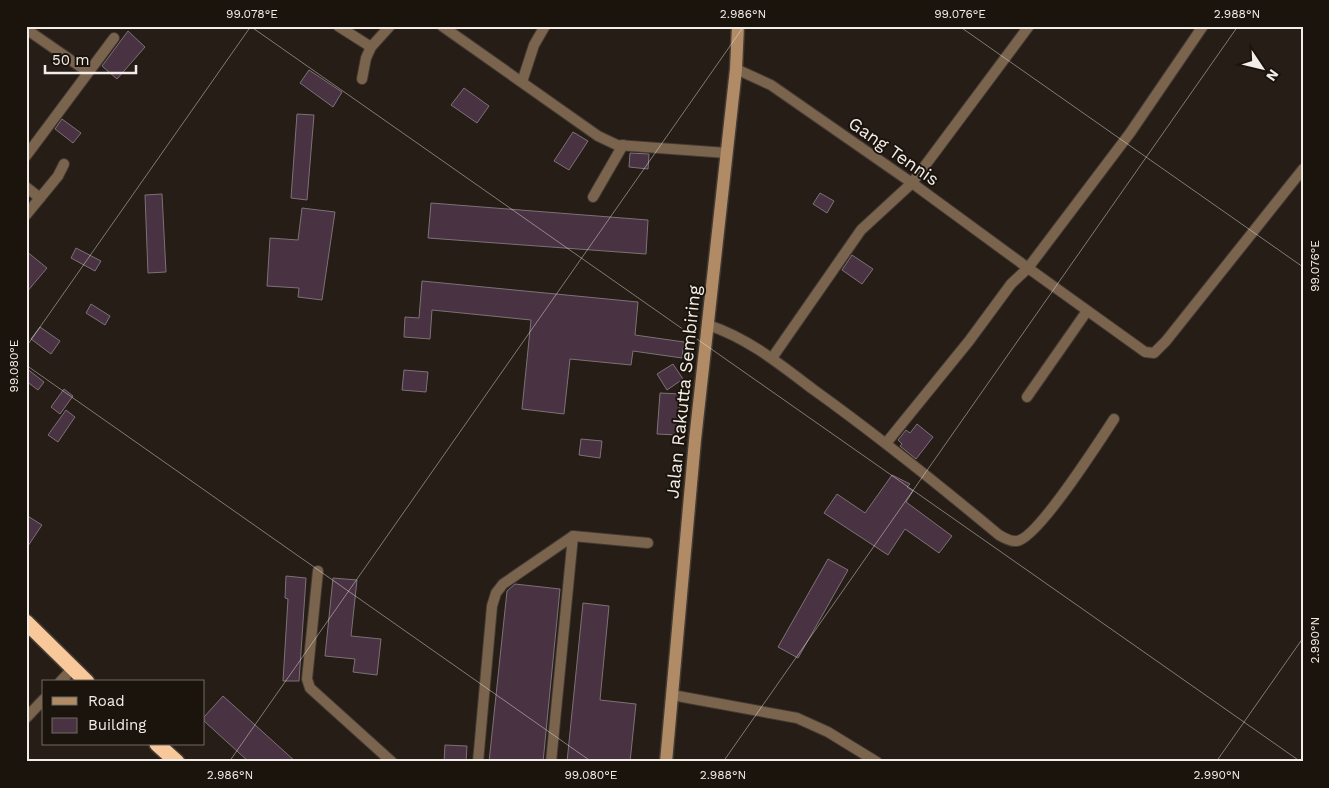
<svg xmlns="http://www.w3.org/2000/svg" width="1329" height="788" viewBox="0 0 1329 788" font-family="'Work Sans',sans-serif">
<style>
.building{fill:#493241;stroke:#7d7178}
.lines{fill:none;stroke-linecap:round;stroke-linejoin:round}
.street-casing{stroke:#423a33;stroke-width:12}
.secondary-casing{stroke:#423a33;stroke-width:15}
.highway-casing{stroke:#423a33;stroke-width:18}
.street{stroke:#7b644d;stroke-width:10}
.secondary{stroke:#b18b66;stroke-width:12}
.highway{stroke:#f8c89a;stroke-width:15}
.ticks{fill:none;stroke:#f2ede8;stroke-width:1;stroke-opacity:0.45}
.labels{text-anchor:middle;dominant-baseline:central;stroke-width:4;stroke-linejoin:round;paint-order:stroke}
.street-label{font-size:18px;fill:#f2ede8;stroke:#1b140d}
.neatline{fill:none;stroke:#f2ede8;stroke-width:2}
.ticks-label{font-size:12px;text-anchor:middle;fill:#f2ede8}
</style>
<rect width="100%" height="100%" fill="#251d16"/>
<g class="building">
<path d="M128,31L145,47L117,79L102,66Z"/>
<path d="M309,70L342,92L333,107L300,83Z"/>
<path d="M464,88L489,106L477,123L451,105Z"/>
<path d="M297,114L314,115L307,200L291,198Z"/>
<path d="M62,119L81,133L73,143L55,129Z"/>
<path d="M573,132L588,141L569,170L554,161Z"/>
<path d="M630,153L649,154L648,169L629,167Z"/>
<path d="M820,193L834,201L827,213L813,204Z"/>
<path d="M162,194L166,272L148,273L145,195Z"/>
<path d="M431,203L648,220L646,254L428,238Z"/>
<path d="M302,208L335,212L322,300L298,297L299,288L267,286L270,238L298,240Z"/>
<path d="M76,248L101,261L95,271L71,258Z"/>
<path d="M26,251L47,268L26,293Z"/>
<path d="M852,255L873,269L862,284L842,270Z"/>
<path d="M422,281L638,302L635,335L684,342L682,358L633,351L631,365L570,359L564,414L522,409L531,320L432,310L430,339L404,337L405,317L419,318Z"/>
<path d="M91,304L110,316L105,325L86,313Z"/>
<path d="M40,327L60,341L51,354L31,339Z"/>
<path d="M673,364L683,379L667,390L657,374Z"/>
<path d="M26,368L44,382L38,390L26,381Z"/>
<path d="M404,370L428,372L426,392L402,390Z"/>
<path d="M64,389L73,396L60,414L51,407Z"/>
<path d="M660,393L680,394L678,435L657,434Z"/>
<path d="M66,410L75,417L58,442L48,435Z"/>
<path d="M917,424L933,437L916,459L900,446L902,444L898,440L906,430L910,433Z"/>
<path d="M581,439L602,441L600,458L579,455Z"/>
<path d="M892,475L910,484L907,487L913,491L906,502L952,536L939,553L905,529L888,555L824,513L837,494L865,513Z"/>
<path d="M26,515L42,525L26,549Z"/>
<path d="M828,559L848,570L798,658L778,647Z"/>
<path d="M286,576L306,578L299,681H283L288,599L285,598Z"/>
<path d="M333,578L357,580L351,636L381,639L377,675L353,672L355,659L325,656Z"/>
<path d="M515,584L560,589L543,762H489L507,591Z"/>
<path d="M583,603L609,606L600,700L636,704L630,762H567Z"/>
<path d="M223,696L296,762H249L204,721V717Z"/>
<path d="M445,745L467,746L466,762H444Z"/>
</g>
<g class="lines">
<defs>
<g id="street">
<path d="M338,26L371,47L390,26"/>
<path d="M442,26L598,136L617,145L727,153"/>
<path d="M26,29L88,72"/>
<path d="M736,69L771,85L912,183L1028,268L1130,133L1203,26"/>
<path d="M362,79L366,58L371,47"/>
<path d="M522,82L534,45L545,26"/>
<path d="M26,156L114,38"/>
<path d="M26,187L40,198"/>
<path d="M593,197L623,145"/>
<path d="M26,215L58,176L64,164"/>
<path d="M708,325C748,338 781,365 814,390C878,436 939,485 999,535C1005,538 1010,542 1017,541C1038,538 1100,440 1114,419"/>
<path d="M772,358L861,230L912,183L1029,26"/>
<path d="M1027,397L1087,311"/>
<path d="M887,442L969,341L1011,284L1028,268L1145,352L1154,353L1166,341L1303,169"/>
<path d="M573,536L648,543"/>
<path d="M318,571L307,679L310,688L392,762"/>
<path d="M60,682L73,668"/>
<path d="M672,695L797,718L828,732L877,762"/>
<path d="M26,718L44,699"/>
<path d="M478,762L492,606L496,593L503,584L573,536L551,762"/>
</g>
<path id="secondary" d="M666,762L695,440L736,69L738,26"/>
<g id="highway">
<path d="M26,622L87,682"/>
<path d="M157,744L177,762"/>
</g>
</defs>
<use href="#street" class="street-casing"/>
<use href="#secondary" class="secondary-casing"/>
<use href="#highway" class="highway-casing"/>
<use href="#street" class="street"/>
<use href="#secondary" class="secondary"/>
<use href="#highway" class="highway"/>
</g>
<path class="ticks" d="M250,26L1301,762M959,26L1303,267M26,347L251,26M26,365L592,762M229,762L744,26M723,762L1238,26M1216,762L1303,638"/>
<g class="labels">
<g class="street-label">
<text transform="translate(894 151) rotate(35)">Gang Tennis</text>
<text transform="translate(683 392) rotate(-84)">Jalan Rakutta Sembiring</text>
</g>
</g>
<rect width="1329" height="788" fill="none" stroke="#1b140d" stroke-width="55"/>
<rect x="42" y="680" width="162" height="65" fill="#1b140d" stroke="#716b65"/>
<rect x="52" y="697" width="25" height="8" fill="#b18b66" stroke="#716b65"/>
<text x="88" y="706" font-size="15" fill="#f2ede8">Road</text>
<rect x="52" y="718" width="25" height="15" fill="#493241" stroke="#716b65"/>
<text x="88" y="730" font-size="15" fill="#f2ede8">Building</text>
<g transform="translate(1262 68) rotate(125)" stroke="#1b140d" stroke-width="4" paint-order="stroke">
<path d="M0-4L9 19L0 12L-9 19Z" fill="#f2ede8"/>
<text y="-8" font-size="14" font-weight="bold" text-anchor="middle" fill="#f2ede8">N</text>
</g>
<path d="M45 65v8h91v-8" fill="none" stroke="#f2ede8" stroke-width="2.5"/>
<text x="52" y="65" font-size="15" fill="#f2ede8" stroke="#1b140d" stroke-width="4" paint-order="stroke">50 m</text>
<rect x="28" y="28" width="1274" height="732" class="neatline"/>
<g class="ticks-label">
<text x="252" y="18">99.078°E</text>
<text x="743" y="18">2.986°N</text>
<text x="960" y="18">99.076°E</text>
<text x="1237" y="18">2.988°N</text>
<text transform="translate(1315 266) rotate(-90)" y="4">99.076°E</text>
<text transform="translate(14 366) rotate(-90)" y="4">99.080°E</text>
<text transform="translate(1315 640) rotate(-90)" y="4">2.990°N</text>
<text x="230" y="779">2.986°N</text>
<text x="591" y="779">99.080°E</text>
<text x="723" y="779">2.988°N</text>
<text x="1217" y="779">2.990°N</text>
</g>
</svg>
